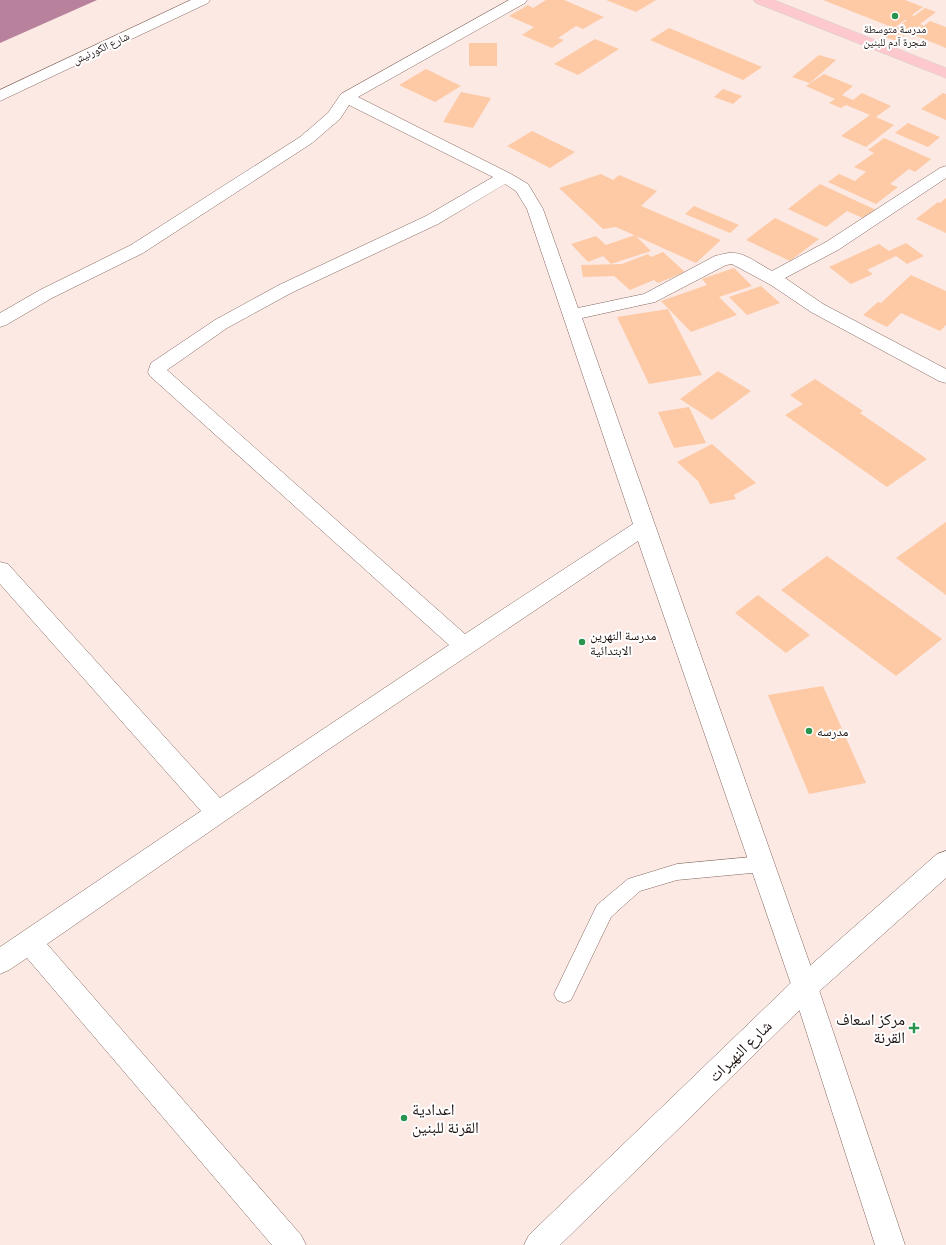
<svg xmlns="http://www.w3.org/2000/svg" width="946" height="1245" viewBox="0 0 946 1245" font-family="Cabin,'Noto Naskh Arabic',sans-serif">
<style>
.water{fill:#b8819c}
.building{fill:#fdcaa5}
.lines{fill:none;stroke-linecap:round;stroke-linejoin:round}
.service-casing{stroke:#82665f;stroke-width:1}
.minor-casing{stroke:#82665f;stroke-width:1}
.tertiary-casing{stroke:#82665f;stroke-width:1}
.primary-casing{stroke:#d2cfcf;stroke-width:1}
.service{fill:#fff;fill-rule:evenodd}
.minor{fill:#fff;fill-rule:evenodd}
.tertiary{fill:#fff;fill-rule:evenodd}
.primary{fill:#fdc8ce;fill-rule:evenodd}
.poi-dot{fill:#28944d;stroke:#fff;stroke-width:1.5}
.labels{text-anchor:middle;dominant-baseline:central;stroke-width:4;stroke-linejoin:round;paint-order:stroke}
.far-poi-label{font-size:11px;fill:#1c110f;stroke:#fff}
.far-street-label{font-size:11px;fill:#1c110f;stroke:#fff}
.poi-label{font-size:13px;fill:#1c110f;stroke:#fff;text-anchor:start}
.near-poi-label{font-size:16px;fill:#1c110f;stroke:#fff;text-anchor:end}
.near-street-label{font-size:16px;fill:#1c110f;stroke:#fff}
</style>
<rect width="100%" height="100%" fill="#fce9e4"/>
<path class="water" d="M0,0H97L0,43Z"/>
<g class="building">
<path d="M546,0H564L604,17L583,29L576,26L558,38L564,40L552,48L522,35L534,27L509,16L528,5L533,8Z"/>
<path d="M606,0H656L636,12Z"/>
<path d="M823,0H905L923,7L912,15L914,16L925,8L936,12L920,24L924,26L930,21L946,27V48L912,34L920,28L916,27L897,41L885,37L907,20H905L894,28Z"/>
<path d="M669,28L762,67L743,80L650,40Z"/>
<path d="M595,39L619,49L578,75L554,64Z"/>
<rect x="469" y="43" width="28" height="23"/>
<path d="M819,55L836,60L810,83L792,77Z"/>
<path d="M426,69L461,86L435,102L399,85Z"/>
<path d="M824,74L853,86L842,95L853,100L862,93L891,106L876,117L894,125L866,147L841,136L870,115L846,105L841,108L829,103L835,99L806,86Z"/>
<path d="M723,89L742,96L733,104L714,97Z"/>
<path d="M461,92L491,98L473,128L443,122Z"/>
<path d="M943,93L946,94V120L921,109Z"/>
<path d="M908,123L940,137L928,147L895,133Z"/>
<path d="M532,131L575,152L550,168L507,146Z"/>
<path d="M884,138L931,159L915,172L909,169L890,184L898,187L876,204L828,182L839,174L855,181L866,172L854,167L874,153L868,150Z"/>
<path d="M601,174L613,180L619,175L657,191L641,206L721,240L696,263L616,227L603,229L559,188Z"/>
<path d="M820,184L876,210L865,219L847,211L826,227L788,209Z"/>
<path d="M946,198V233L916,219L938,202L940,203Z"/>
<path d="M694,206L739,225L730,233L685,214Z"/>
<path d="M775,218L819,239L790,261L746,240Z"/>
<path d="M635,235L651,251L611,264L603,256L588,262L571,244L596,236L606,245Z"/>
<path d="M906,243L924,256L907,264L896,256L867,270L873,274L851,284L829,267L879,244L889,251Z"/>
<path d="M663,252L685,272L658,283L654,280L630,290L614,276L583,277L581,265L622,264L648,254L651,257Z"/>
<path d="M734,268L752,286L719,297L737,315L691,332L661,301L707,285L702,279Z"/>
<path d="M911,275L946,291V325L940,331L901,313L887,327L863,315L878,302L881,303Z"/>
<path d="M761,286L780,303L747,315L729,297Z"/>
<path d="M668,309L702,375L649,384L617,317Z"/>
<path d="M718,371L751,391L712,420L680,399Z"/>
<path d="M815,379L863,411L860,413L927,459L887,487L785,415L803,404L790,395Z"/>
<path d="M689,407L706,443L674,448L658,412Z"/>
<path d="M712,444L756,483L734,495L736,499L710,504L698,481L677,462Z"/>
<path d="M946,522V595L896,558Z"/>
<path d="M827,556L942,639L896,676L781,590Z"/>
<path d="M758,595L810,635L786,653L735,613Z"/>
<path d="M823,686L866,783L809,794L768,695Z"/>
</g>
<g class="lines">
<defs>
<path id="service" d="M762,856L768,858L771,864L768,870L762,872L677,880L640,891L611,917L571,1000L564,1003L557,1000L554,994L597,905L628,879L677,864Z"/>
<path id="minor" d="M509,0H527L525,3L358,97L511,174L528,184L543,209L578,308L644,294L715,256C721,255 728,252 734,253C745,253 762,266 772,271L826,242L940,168L946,166V178L838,250L785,278L823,304L946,369V383L939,381L811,312L771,285L732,264L726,265L655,302L582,318L818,987L905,1245H875L792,987L638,541L329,749L47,944L301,1235L306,1245H272L27,958L9,970L0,974V947L201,811L0,584V562L8,564L220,798L449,645L150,376L148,372L151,363L215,320L279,285L426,216L493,177L349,105L340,119L312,143L143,253L52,298L6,325L0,327V313L40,290L131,245L300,137L328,113L341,94ZM505,184L516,191L527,209L633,524L465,634L167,370L227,328L291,293L438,224Z"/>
<g id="tertiary">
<path d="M191,0H210L208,3L0,101V90Z"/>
<path d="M946,851V878L814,996L560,1245H524L529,1235L796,978L937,854Z"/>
</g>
<path id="primary" d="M754,0H774L946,68V78L756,3Z"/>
</defs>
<use href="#service" class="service-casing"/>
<use href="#minor" class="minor-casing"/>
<use href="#tertiary" class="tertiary-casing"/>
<use href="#primary" class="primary-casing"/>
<use href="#service" class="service"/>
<use href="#minor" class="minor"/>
<use href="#tertiary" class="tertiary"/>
<use href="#primary" class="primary"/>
</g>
<g class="poi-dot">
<circle cx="895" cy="16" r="4"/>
<circle cx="582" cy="642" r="4"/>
<circle cx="809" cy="731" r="4"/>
<path d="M912 1022h4v4h4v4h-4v4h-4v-4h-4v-4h4z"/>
<circle cx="404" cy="1118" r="4"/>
</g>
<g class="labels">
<g class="far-poi-label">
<text x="895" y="29">مدرسة متوسطة<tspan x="895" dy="13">شجرة آدم للبنين</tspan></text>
</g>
<g class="far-street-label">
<text transform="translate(101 48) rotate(-25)">شارع الكورنيش</text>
</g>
<g class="poi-label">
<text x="590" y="635">مدرسة النهرين<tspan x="590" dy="15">الابتدائية</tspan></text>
<text x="817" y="731">مدرسه</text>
</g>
<g class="near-poi-label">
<text x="905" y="1019">مركز اسعاف<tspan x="905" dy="18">القرنة</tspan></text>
<text x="412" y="1109" text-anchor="start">اعدادية<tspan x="412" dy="18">القرنة للبنين</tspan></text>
</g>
<g class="near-street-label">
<text transform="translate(740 1051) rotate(-44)">شارع النهيرات</text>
</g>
</g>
</svg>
